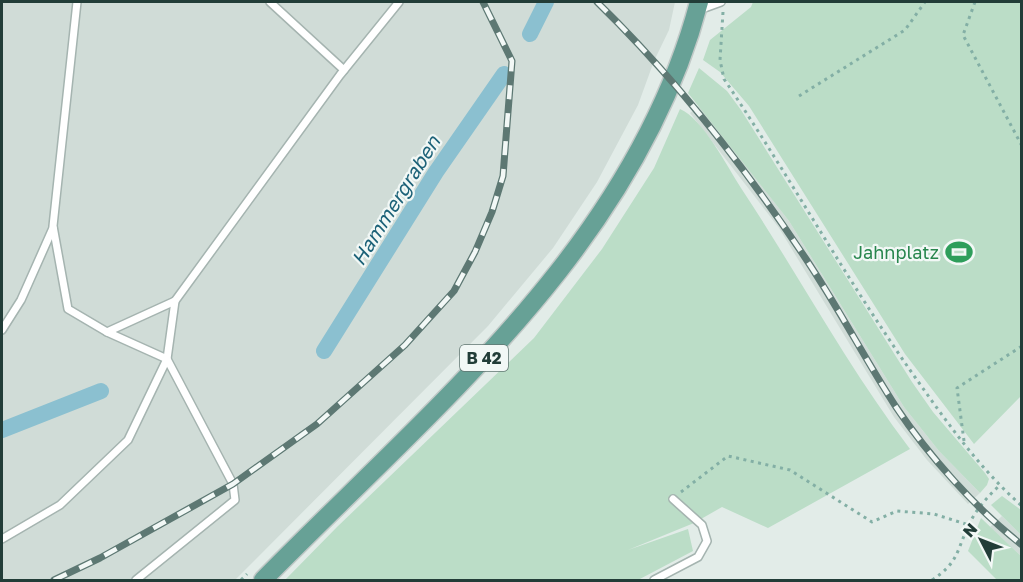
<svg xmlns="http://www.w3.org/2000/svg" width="1023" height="582" viewBox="0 0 1023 582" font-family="'Golos Text',sans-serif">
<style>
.built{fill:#d0dcd7}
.green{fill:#bbddc7}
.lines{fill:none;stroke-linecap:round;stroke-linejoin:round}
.canal{stroke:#8bc0d0;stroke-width:16}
.service-casing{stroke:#a5b4b0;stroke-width:10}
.primary-casing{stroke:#c1c9c7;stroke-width:21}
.path{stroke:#83afa5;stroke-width:3;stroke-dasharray:3 4.5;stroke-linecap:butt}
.service{stroke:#fff;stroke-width:7}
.primary{stroke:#67a196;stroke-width:18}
.rail-casing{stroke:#5d7873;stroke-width:7}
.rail{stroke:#f2f8f6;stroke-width:4.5;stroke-dasharray:14;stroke-linecap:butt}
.labels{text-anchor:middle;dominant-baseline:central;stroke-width:4.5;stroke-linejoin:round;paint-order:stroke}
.shield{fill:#f2f8f6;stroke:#607571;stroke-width:1.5}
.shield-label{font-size:16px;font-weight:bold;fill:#223d38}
.leisure-label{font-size:18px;fill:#27864d;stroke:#f2f8f6;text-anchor:end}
.water-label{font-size:20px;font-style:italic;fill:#1d6278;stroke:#f2f8f6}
</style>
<rect width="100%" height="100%" fill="#e2ece8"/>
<g class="built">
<path d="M2,2H675L669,30L654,61L638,105L597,182L553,248L488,326L235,580H2Z"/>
<path d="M699,106L789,221L904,407L939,451L980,493L968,504L927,460L894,417L779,228L690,113Z"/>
<path d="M1002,516L1021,535V556L990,527Z"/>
</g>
<g class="green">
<path d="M753,2H1021V396L974,444L905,354L749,106L720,72L703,60L710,40L751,7Z"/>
<path d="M699,68L727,91L741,110L912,382L933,412L985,473L989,479L987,485L980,493L939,451L904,407L789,221L688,93Z"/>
<path d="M680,109C703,119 727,166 741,188C798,274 847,366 910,449L768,528L722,507L694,523L628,550L688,529L693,551L638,580H285L337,527L534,338L602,249L654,168Z"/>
<path d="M1002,496L1021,510V535L991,505Z"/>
<path d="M981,518L1021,556V580H997L968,551Z"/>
</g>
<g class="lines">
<g class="canal">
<path d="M530,34L546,2"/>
<path d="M324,351L436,172L504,74"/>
<path d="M2,430L101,391"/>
</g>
<defs>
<g id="service">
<path d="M77,2L53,226L68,309L107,332L175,301L340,75L399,2"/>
<path d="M270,2L344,70"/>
<path d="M699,10L721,2"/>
<path d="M2,330L21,300L53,228"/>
<path d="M107,332L167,359L233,484L235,500L136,580"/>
<path d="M2,539L60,505L128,440L167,359L175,301"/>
<path d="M654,580L698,557L707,541L702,525L673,499"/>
</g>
<path id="primary" d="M263,580C432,408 635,245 699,2"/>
</defs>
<use href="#service" class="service-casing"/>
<use href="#primary" class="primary-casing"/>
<g class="path">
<path d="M975,2L963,35L1022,146"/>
<path d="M723,12L720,60L724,79C792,180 851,288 922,387C951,428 983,472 1022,506"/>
<path d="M799,96L905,30L925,2"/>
<path d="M964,441L957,388L1022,346"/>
<path d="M681,492L728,456L790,470L872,522L897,511L934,514L969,525"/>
<path d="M241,580L247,574"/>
<path d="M932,580C956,564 956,555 966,531C973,513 986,498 1000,485"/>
</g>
<use href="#service" class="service"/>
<use href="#primary" class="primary"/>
<defs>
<g id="rail">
<path d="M597,2C676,79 745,167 806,259C838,307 865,359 896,407C928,455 976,509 1022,545"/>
<path d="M54,580L100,558L233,484L317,424L405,345L454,291L475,252L492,212L503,176L512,61L483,2"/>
</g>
</defs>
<use href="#rail" class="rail-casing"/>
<use href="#rail" class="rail"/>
</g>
<defs>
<symbol id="stadium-bare" viewBox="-9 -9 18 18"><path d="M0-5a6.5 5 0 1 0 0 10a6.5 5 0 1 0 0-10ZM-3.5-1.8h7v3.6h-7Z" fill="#2e9e5b" stroke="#f2f8f6" stroke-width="2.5" paint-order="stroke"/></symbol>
</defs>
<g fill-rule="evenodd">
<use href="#stadium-bare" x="940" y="233" width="38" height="38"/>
</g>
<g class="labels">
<rect class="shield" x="460" y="345" width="48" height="26" rx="4.5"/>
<g class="shield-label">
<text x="484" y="358">B 42</text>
</g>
<g class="leisure-label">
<text x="939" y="252">Jahnplatz</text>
</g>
<g class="water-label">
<text transform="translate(395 200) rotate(-58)">Hammergraben</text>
</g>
</g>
<rect width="1023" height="582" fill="none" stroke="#223d38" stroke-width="6"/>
<g transform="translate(981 540) rotate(312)" stroke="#f2f8f6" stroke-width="4.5" paint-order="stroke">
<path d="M0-4.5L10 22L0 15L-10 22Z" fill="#223d38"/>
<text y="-9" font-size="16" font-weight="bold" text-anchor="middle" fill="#223d38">N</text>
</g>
</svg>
